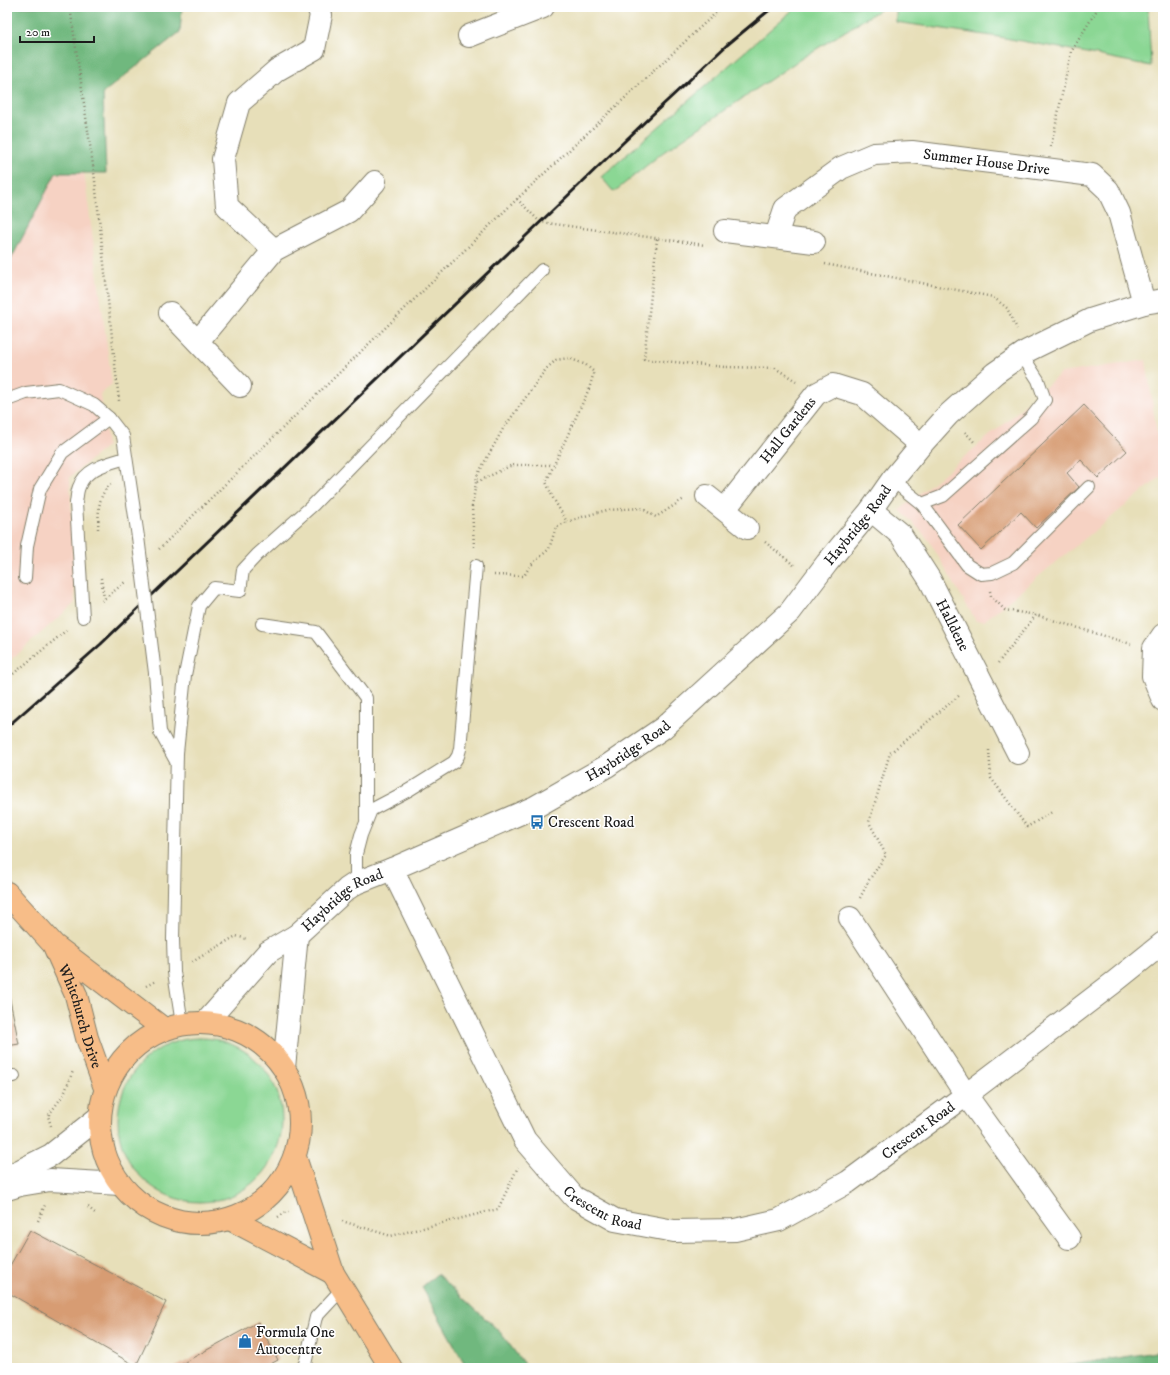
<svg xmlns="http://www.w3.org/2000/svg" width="1170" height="1375" viewBox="0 0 1170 1375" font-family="'IM FELL DW Pica',serif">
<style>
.built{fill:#f6d2c3}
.green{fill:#8bd794;stroke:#547a58}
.forest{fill:#70b87e;stroke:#466a4d}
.building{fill:#d79c73}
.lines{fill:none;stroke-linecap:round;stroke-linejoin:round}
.service-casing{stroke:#827e6a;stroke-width:14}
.minor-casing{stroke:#827e6a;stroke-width:24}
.tertiary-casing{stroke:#827e6a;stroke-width:24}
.primary-casing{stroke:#827e6a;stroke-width:24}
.path{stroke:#827e6a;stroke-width:2.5;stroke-dasharray:1 3;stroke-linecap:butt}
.service{stroke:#fff;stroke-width:12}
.minor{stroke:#fff;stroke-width:22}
.tertiary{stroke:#fff;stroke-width:22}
.primary{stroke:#f7bd88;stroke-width:22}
.rail{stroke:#1c1c1c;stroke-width:3}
.service-bridge-casing{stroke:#827e6a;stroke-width:14;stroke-linecap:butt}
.service-bridge{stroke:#fff;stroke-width:12}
.labels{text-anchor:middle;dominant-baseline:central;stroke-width:3;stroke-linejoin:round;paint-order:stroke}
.street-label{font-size:15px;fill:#1c1c1c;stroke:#fff}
.poi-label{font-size:15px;fill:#1c1c1c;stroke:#fff;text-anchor:start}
</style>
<rect width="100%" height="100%" fill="#fff"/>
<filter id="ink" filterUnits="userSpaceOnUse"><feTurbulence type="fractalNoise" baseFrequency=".025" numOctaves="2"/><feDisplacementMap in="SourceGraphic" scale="8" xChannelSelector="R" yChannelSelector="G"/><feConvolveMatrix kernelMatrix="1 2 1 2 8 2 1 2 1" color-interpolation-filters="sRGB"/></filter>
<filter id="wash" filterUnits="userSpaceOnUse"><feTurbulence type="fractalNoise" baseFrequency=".012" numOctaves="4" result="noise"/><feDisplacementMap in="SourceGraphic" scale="16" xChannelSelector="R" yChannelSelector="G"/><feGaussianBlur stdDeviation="0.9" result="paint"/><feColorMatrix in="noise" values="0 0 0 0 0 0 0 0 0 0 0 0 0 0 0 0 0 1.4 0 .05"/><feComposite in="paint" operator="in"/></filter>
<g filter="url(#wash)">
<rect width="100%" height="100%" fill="#e7dfb9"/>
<g class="built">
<path d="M56,172H84L112,384L100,394L107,446L70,477L75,603L7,663V267Z"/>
<path d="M1146,360L1163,475L984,621H976L928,539L900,510L1006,422L1061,373Z"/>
</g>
<g class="green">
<path d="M796,7H884L802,58L662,153L614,192L601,177Z"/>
<path d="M896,7H1148L1151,66L1077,51L999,37L896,22Z"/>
<circle cx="200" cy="1120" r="82"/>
</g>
<g class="forest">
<path d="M7,7H182L180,32L103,93L106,173H56L7,267Z"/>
<path d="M437,1274L500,1332L527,1368H467L422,1287Z"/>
<path d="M1163,1351V1368H1050Z"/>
</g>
<g id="blocks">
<g class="building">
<path d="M1084,405L1127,451L1098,478L1081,460L1067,473L1079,487L1036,528L1021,512L981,550L958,525Z"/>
<path d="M9,995L19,1044L7,1046V996Z"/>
<path d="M30,1230L166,1302L136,1366L7,1292V1271Z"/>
<path d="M258,1322L278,1360L263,1368H174Z"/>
</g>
</g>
</g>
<g filter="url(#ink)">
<use href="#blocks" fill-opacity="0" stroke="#827e6a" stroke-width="1"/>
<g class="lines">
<defs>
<g id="service">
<path d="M7,400L26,393L59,389L94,405L109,418L123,436L138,537"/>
<path d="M892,480L922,504L943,496L1031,418L1045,400L1038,380L1022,355"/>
<path d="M922,504L967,565L981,574L992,573L1013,563L1089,487"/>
<path d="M25,578L27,546L40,489L62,453L109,418"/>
<path d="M83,617L76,503C77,497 77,491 79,487C85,468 110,463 126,458"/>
<path d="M262,624L316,632L366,698V819"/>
<path d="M155,673L160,732L176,761"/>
<path d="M356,883V854L361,835L371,810L409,790L454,762L458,756L460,749L476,566"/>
<path d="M182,1024L174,972L173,939L177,753L185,675L199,606L214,588L240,591L243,570L257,555L313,505L542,270"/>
<path d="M7,1076H14"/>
<path d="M302,1368L305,1364L316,1317L342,1289"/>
</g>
<g id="minor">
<path d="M469,36L543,7"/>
<path d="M725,231L814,242"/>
<path id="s1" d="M776,236L785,209L841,168L874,154L912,152L1092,175L1108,190L1119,213L1144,303"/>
<path d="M274,250L227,206L223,159L239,103L277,70L314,49L321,15L318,7"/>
<path d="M170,313L240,386"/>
<path d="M198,341L274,250L349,211L375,182"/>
<path d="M707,496L747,528"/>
<path id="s2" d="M725,509L816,394L833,385L862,394L921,445"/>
<path id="s3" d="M871,510L901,535L930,580L1018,753"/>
<path d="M1163,635L1154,648L1153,676L1163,700"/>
<path id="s4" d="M392,869L525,1140L574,1197L615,1220L674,1231L735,1230L779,1220L848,1182L966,1095L850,918"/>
<path d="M7,1177L51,1155L99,1117"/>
<path d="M7,1189L20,1185L50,1180L120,1184"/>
<path d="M1069,1238L966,1095L1113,983L1163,943"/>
</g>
<g id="tertiary">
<path id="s5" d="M206,1022L268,952L297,935L347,889L356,883L392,869L535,807L607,766L663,728L790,612L827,563L871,510L892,480L921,445L949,414L995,373L1027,351L1090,320L1144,303L1163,300"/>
<path d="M284,1068L297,935"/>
</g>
<g id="primary">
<path d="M7,893L54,945L164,1029"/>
<path id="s6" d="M55,948L76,995L87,1038L105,1088"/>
<circle cx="200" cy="1123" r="100"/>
<path d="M295,1157L333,1273L391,1368"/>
<path d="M230,1219L333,1273"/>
</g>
</defs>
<use href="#service" class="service-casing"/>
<use href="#minor" class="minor-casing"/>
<use href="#tertiary" class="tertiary-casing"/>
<use href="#primary" class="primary-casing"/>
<g class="path">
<path d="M70,7L94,172L119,401"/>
<path d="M1051,147L1071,52L1098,8L1101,7"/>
<path d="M517,199L540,222L705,245"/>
<path d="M657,239L644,359L725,367L775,368L796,381"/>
<path d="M825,264L993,297L1007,308L1017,329"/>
<path d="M965,432L975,443"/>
<path d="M477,482L512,465H553"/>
<path d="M98,529C99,512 97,495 111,484"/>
<path d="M765,542L795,566"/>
<path d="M474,547L472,507L477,476L503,429L546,369L556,360L569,358L586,365L594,372L589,389L546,482L553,498L567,522L585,516L607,510L641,508L656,517L684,499"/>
<path d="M159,549L517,199L722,7"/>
<path d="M494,575L524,576L530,566L549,549L556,527L567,522"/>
<path d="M101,578L104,598"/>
<path d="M990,591L991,596L1005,610L1036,615"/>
<path d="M102,601L125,582"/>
<path d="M998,663L1036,615L1131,644"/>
<path d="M7,679L68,629"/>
<path d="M989,750L991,778L1027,827L1052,812"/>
<path d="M860,898L869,880L886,855L869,822L890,753L961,694"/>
<path d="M192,962L236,936L247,939"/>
<path d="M146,986L156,981"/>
<path d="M51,1126L48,1116L64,1094L73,1071"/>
<path d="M88,1207L95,1213"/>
<path d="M278,1217L286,1212H289"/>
<path d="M38,1221L45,1205"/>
<path d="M342,1221L391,1236L498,1209L518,1167"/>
</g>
<use href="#service" class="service"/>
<use href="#minor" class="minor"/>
<use href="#tertiary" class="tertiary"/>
<use href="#primary" class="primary"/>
<path class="rail" d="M7,727L101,644L653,114L727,45L773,7"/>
<defs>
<path id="service-bridge" d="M138,537L155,673"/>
</defs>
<use href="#service-bridge" class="service-bridge-casing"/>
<use href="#service-bridge" class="service-bridge"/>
</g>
</g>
<defs>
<symbol id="bus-bare" viewBox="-9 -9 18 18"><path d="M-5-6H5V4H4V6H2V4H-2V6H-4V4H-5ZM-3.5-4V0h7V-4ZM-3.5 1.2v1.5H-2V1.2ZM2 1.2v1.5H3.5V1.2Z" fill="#1f6fb2" stroke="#fff" stroke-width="2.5" paint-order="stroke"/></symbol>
<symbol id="shop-bare" viewBox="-9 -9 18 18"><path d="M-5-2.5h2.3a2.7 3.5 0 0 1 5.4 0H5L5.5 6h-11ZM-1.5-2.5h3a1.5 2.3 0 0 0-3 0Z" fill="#1f6fb2" stroke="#fff" stroke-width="2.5" paint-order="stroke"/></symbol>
</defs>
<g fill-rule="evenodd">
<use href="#bus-bare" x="527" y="812" width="20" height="20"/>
<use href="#shop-bare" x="235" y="1331" width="20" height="20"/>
</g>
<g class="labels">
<g class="street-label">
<text stroke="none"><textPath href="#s1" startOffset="247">Summer House Drive</textPath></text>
<text stroke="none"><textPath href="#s2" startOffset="101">Hall Gardens</textPath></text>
<text stroke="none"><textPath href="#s5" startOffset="833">Haybridge Road</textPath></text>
<text stroke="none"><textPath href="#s3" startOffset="143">Halldene</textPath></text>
<text stroke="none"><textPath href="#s5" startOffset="509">Haybridge Road</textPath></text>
<text stroke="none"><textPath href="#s5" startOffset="185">Haybridge Road</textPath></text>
<text stroke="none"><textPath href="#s6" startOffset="73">Whitchurch Drive</textPath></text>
<text stroke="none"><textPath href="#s4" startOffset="756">Crescent Road</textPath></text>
<text stroke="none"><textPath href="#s4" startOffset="408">Crescent Road</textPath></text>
</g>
<g class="poi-label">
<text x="548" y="822">Crescent Road</text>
<text x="256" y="1332">Formula One<tspan x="256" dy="17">Autocentre</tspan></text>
</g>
</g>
<rect width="1170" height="1375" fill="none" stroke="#fff" stroke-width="24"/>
<path d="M20 36v6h74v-6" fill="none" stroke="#1c1c1c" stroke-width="2"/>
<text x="26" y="36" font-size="12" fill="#1c1c1c" stroke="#ffffff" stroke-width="3" paint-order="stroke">20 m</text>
</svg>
